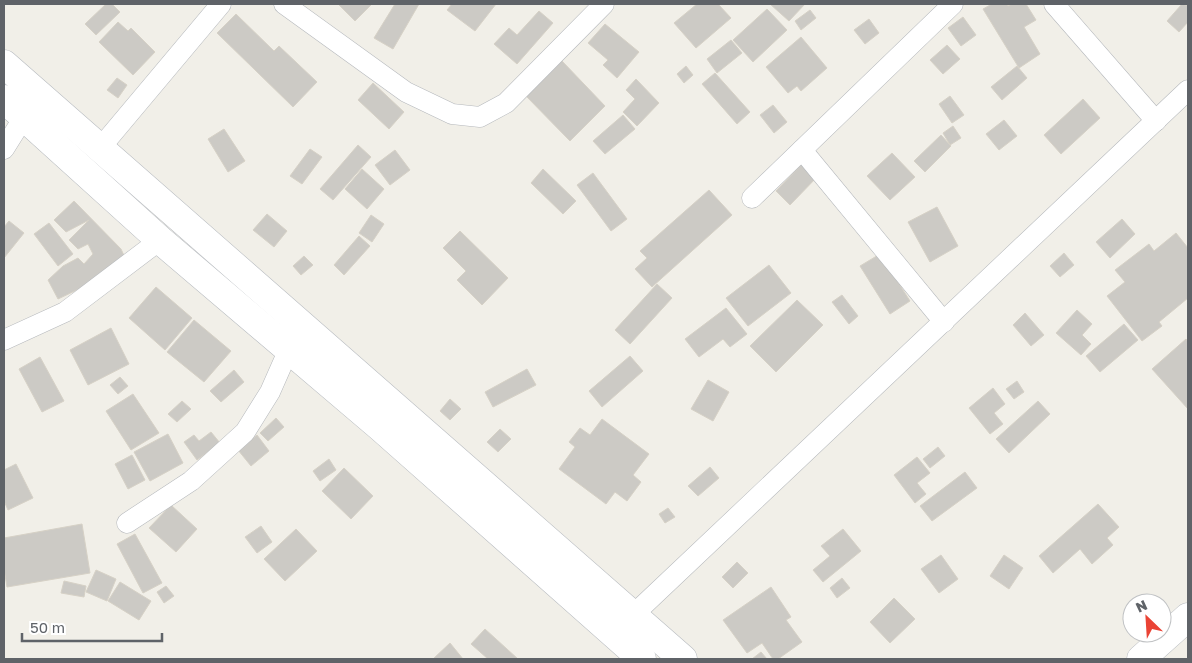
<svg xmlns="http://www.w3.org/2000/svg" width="1192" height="663" viewBox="0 0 1192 663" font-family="'Golos Text',sans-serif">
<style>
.building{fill:#cccac5;stroke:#d6d1c6}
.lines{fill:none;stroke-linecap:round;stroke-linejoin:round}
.street-casing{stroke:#b5b8bc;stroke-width:21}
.secondary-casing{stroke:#b6babf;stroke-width:29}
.street{stroke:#fff;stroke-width:20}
.secondary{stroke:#fff;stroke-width:28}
</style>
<rect width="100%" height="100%" fill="#f1efe8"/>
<g class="building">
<path d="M106,4H112L120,12L96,35L85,24Z"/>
<path d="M338,4H372L355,21Z"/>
<path d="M395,4H419L393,49L374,38Z"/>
<path d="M452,4H496L475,31L447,10Z"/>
<path d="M697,4H718L731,18L696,48L674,23Z"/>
<path d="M770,4H805L789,21Z"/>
<path d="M992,4H1006L1008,6L1012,4H1026L1036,20L1024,27L1040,54L1019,68L983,9Z"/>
<path d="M1182,4L1188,6V22L1179,32L1167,21Z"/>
<path d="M767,9L787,30L753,62L733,40Z"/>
<path d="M810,10L816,18L801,30L795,21Z"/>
<path d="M539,11L553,23L517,64L494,44L509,28L517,35Z"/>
<path d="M236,14L274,51L279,46L317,82L293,107L217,33Z"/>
<path d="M963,17L976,35L961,46L948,28Z"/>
<path d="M869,19L879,33L865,44L854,30Z"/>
<path d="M118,22L128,31L131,28L155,52L133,75L99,42Z"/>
<path d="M605,24L639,52L617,78L603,65L608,60L588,43Z"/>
<path d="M801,37L827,68L801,91L797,86L788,93L766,67Z"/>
<path d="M731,40L742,53L717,73L707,59Z"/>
<path d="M947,45L960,59L943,74L930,60Z"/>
<path d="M562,61L605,106L570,141L526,96Z"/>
<path d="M686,66L693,75L684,83L677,74Z"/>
<path d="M1017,66L1027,78L1002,100L991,87Z"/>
<path d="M715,73L750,112L737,124L702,84Z"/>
<path d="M117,78L127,85L118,98L107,90Z"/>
<path d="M636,79L659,103L637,126L623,112L635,99L626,90Z"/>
<path d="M373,83L404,112L389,129L358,100Z"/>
<path d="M950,96L964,115L952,123L939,104Z"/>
<path d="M1083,99L1100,118L1061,154L1044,135Z"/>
<path d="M773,105L787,122L774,133L760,115Z"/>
<path d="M623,115L635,129L605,154L593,141Z"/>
<path d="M1004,120L1017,136L999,150L986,134Z"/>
<path d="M953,126L961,138L950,145L943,133Z"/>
<path d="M224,129L245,161L228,172L208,139Z"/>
<path d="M941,135L951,146L925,172L914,161Z"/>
<path d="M358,145L371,157L333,200L320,189Z"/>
<path d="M310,149L322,157L302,184L290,176Z"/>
<path d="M395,150L410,170L390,185L375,165Z"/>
<path d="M892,153L915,177L890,200L867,176Z"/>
<path d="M804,162L818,176L790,205L776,191Z"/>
<path d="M362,169L384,189L367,209L345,189Z"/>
<path d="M543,169L576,201L563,214L531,183Z"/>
<path d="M593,173L627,219L611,231L577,185Z"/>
<path d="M709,190L732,215L652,287L635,269L647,258L640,251Z"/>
<path d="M74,201L121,249L127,262L121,269L58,299L48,280L63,266L78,258L84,264L93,254L88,244L78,249L69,240L89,220L66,232L54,220Z"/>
<path d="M937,207L958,246L930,262L908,222Z"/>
<path d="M267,214L287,231L274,247L253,230Z"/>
<path d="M371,215L384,224L372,242L359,233Z"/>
<path d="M1122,219L1135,234L1110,258L1096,242Z"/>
<path d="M9,221L24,233L4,258V227Z"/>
<path d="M49,223L73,254L58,266L34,234Z"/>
<path d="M460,231L508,278L482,305L457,280L466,271L443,248Z"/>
<path d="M1176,233L1188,248V298L1159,322L1162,326L1142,341L1107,296L1125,282L1115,270L1149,244L1154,251Z"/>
<path d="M359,236L370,246L344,275L334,265Z"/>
<path d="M1064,253L1074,265L1060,277L1050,266Z"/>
<path d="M880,254L910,301L890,314L860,266Z"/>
<path d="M304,256L313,265L301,275L293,266Z"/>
<path d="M769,265L791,293L748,326L726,298Z"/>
<path d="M657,284L672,298L630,344L615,330Z"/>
<path d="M156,287L192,318L165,350L129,318Z"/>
<path d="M842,295L858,316L849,324L832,302Z"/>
<path d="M797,300L823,325L776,372L750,346Z"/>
<path d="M726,308L747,334L730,347L723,339L699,357L685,339Z"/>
<path d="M1077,310L1092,324L1082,335L1091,344L1081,355L1056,333Z"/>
<path d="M1025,313L1044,335L1031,346L1013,325Z"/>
<path d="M194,320L231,351L204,382L167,352Z"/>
<path d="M1124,324L1138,340L1100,372L1086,356Z"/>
<path d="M111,328L129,364L88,385L70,350Z"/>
<path d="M1186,339L1188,342V409L1152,369Z"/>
<path d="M630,356L643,371L602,407L589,391Z"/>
<path d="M40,357L64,401L42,412L19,369Z"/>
<path d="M527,369L536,385L493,407L485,392Z"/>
<path d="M234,370L244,382L221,402L210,391Z"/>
<path d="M120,377L128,386L118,394L110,385Z"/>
<path d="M708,380L729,392L713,421L691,409Z"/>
<path d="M1017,381L1024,392L1014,399L1006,389Z"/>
<path d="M993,388L1005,404L994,413L1003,424L990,434L969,408Z"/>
<path d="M133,394L159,433L131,450L106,411Z"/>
<path d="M450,399L461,409L450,420L440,411Z"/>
<path d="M182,401L191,409L177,422L168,414Z"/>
<path d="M1038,401L1050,414L1009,453L996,439Z"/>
<path d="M276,418L284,427L268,441L260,433Z"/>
<path d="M602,419L649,454L633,475L641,482L627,501L615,492L606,504L559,469L575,447L569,442L580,428L590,435Z"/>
<path d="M500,429L511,439L498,452L487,442Z"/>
<path d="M211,432L220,443L197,460L184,442L194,435L199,441Z"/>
<path d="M168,434L183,463L150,481L134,452Z"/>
<path d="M257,435L269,451L251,466L238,450Z"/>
<path d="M938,447L945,456L930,468L923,459Z"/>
<path d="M132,455L145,480L128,489L115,464Z"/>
<path d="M917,457L930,473L917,483L926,494L915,503L894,475Z"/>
<path d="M329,459L336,470L320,481L313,471Z"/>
<path d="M16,464L33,498L8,510L4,501V470Z"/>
<path d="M710,467L719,478L698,496L688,486Z"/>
<path d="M344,468L373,496L351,519L322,491Z"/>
<path d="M965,472L977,488L932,521L920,506Z"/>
<path d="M1098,504L1119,527L1107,538L1113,545L1092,564L1080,549L1053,573L1039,556Z"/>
<path d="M171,505L197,529L176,552L149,528Z"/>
<path d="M668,508L675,517L665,523L659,514Z"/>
<path d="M82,524L90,573L7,587L4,569V538Z"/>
<path d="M261,526L272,542L257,553L245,537Z"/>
<path d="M296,529L317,551L285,581L264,559Z"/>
<path d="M843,529L861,551L823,582L813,570L830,556L821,546Z"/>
<path d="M135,534L162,583L143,593L117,544Z"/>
<path d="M941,555L958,579L939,593L921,569Z"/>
<path d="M1004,555L1023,568L1009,589L990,576Z"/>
<path d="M737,562L748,573L733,588L722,577Z"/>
<path d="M96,570L116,579L107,601L86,592Z"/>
<path d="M842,578L850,588L837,598L830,588Z"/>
<path d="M64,581L86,586L84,597L61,593Z"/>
<path d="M120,582L151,601L139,620L108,601Z"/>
<path d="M166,586L174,596L164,603L157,592Z"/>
<path d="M771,587L791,617L786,620L802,642L778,659H773L762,643L747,653L723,620Z"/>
<path d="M894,598L915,619L890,643L870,622Z"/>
<path d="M485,629L518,659H488L471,644Z"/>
<path d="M450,643L463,659H433Z"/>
<path d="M761,652L767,659H752Z"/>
</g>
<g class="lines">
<defs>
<g id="street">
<path d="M284,4L406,92L452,114L480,117L506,103L604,4"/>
<path d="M1054,4L1156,121"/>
<path d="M101,147L221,4"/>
<path d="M4,149L24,117"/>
<path d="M802,150L944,322"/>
<path d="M752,198L953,4"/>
<path d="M4,340L65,312L160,240"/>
<path d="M127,523L191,481L245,432L270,392L289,349"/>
<path d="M632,616L1188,90"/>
</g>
<g id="secondary">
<path d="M4,64L683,659"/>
<path d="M4,99L160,240L380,427L642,659"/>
<path d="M1141,659L1188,617"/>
</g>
</defs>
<use href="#street" class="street-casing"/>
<use href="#secondary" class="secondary-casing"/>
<use href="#street" class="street"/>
<use href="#secondary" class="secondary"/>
</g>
<rect width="1192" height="663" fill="none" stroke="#5f6368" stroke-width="10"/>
<g transform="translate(1147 618) rotate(335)"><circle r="24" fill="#ffffff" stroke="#bfc1c3"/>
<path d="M0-4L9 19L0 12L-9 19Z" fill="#ea4335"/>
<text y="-8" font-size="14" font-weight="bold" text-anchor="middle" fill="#5f6368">N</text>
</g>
<path d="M22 633v8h140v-8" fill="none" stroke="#5f6368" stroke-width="2.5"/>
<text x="30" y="633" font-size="15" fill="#5f6368" stroke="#ffffff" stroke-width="4" paint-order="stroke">50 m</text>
</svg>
